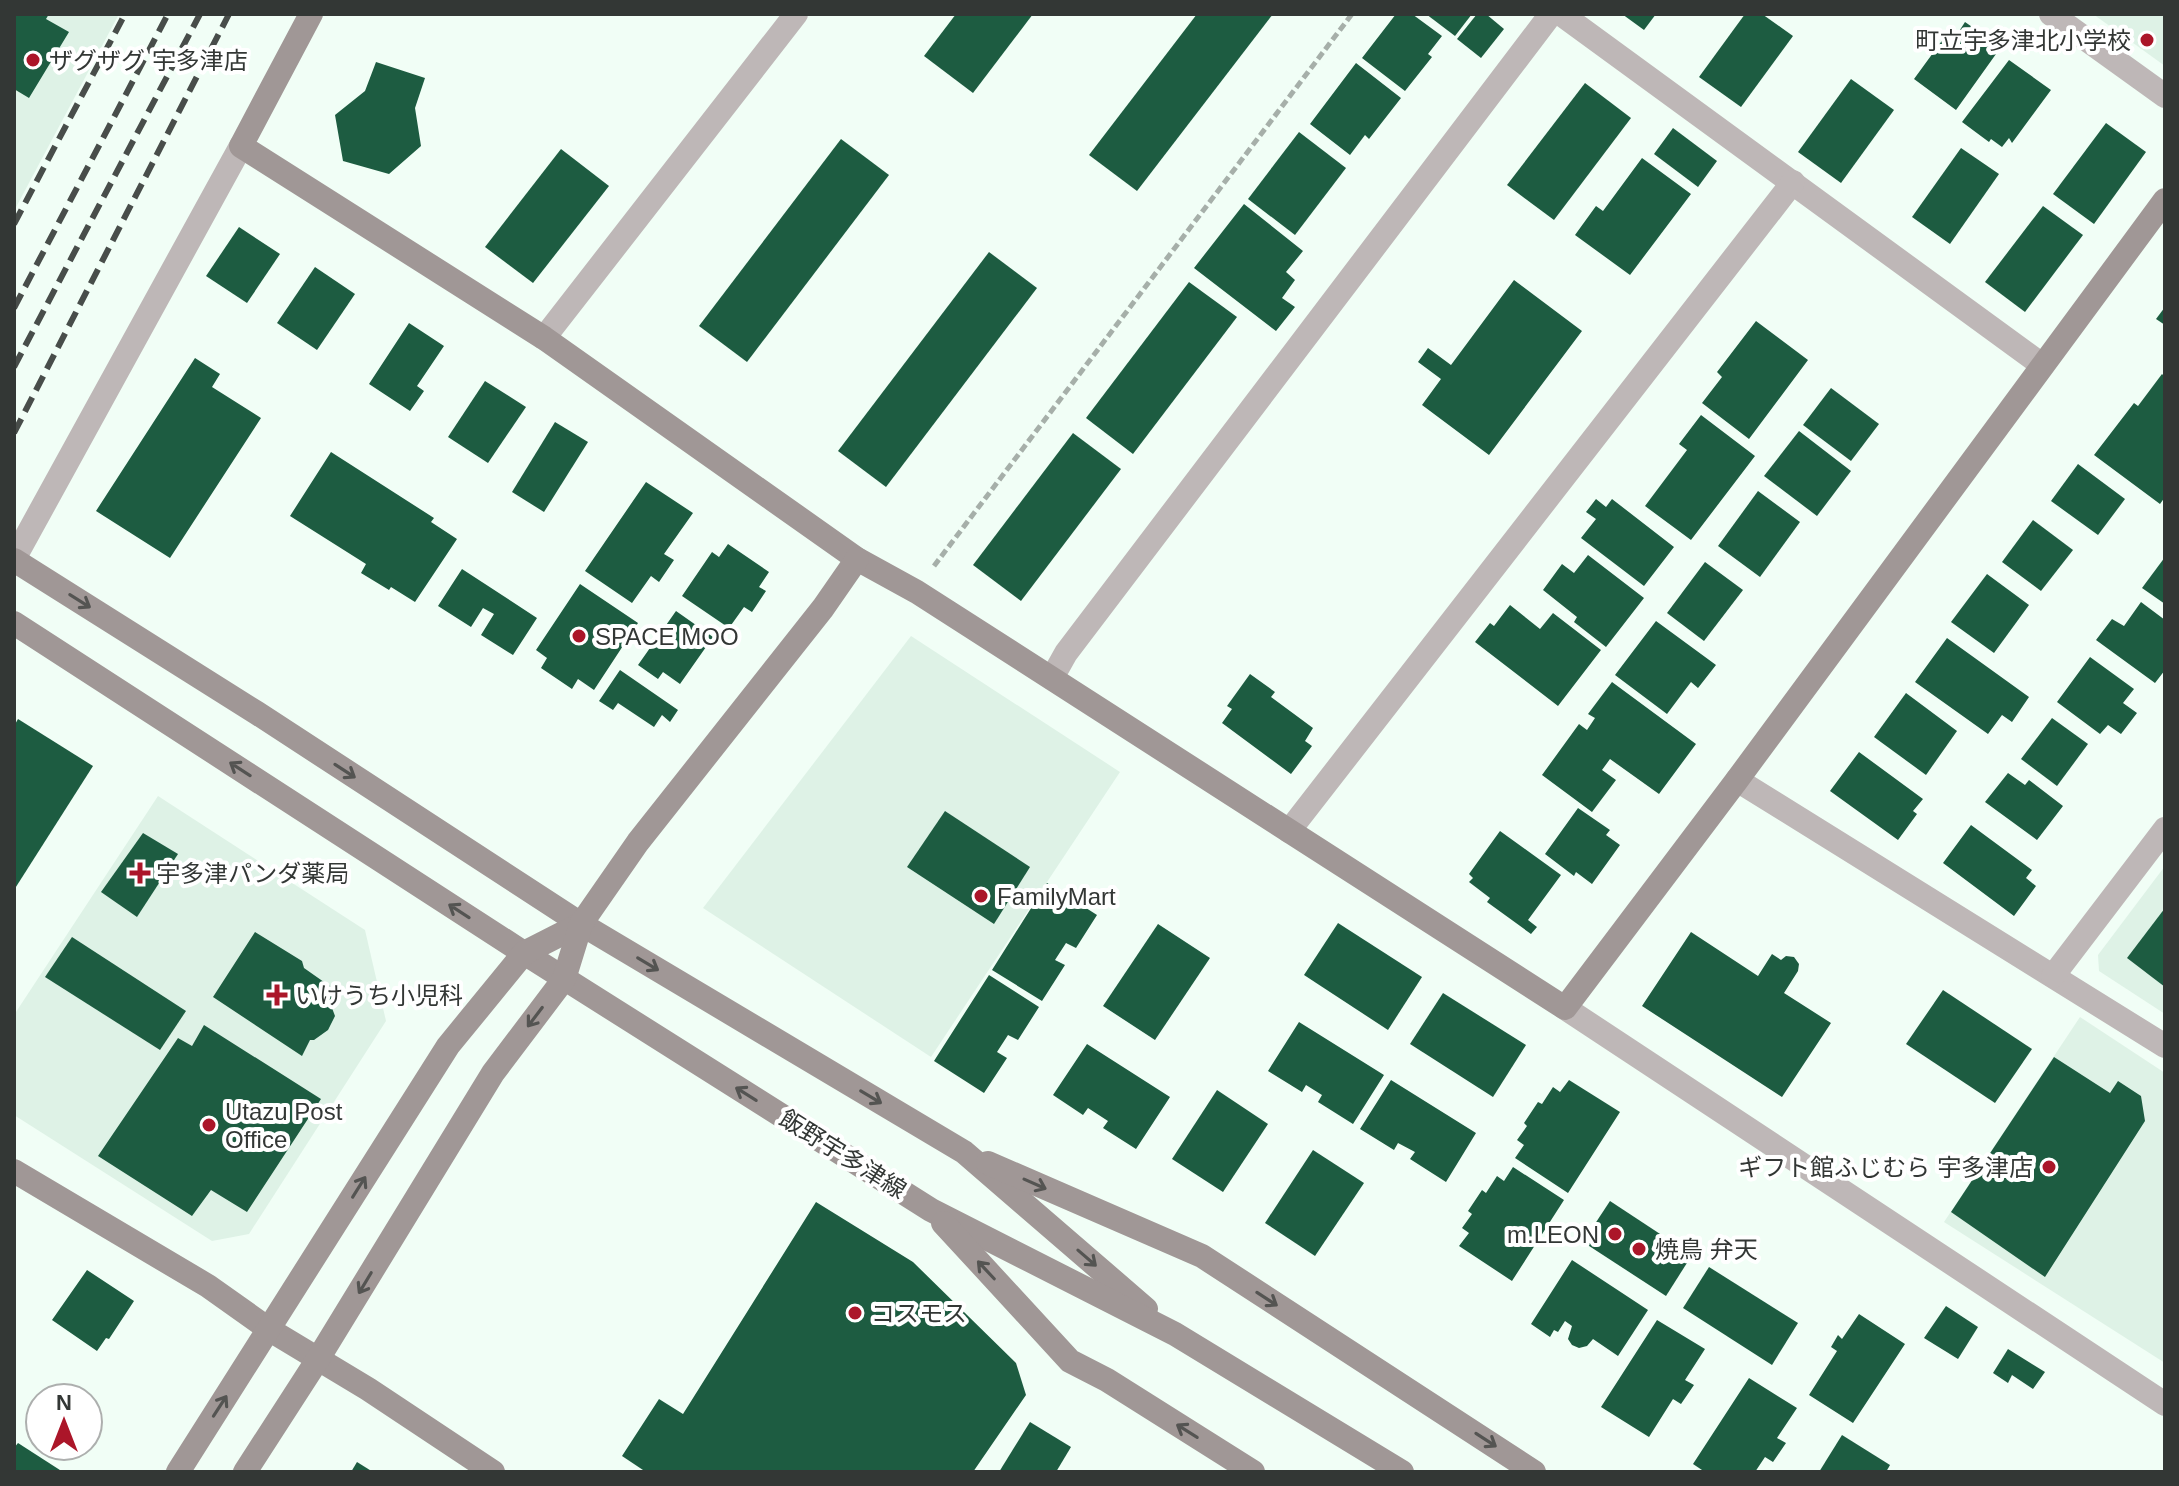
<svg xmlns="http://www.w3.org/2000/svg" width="2179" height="1486" viewBox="0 0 2179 1486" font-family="Helvetica,'Noto Sans JP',sans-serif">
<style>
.built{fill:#def2e6}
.building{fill:#1d5c41}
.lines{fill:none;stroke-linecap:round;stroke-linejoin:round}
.path{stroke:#a6afa9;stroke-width:5;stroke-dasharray:8 4;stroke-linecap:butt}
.street{stroke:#beb7b7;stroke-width:24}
.secondary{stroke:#a09796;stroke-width:24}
.rail{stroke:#484d4a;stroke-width:6;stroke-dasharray:16 8;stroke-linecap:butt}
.oneway{stroke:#545452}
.poi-dot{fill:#ab1629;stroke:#fff;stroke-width:3}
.labels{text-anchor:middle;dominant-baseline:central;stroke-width:8;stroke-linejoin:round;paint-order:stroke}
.poi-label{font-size:24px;fill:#333735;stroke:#fff;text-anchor:start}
.street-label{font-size:24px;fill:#333735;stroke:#fff}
</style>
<rect width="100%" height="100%" fill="#f1fef6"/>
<g class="built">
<path d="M14,14H119L14,211Z"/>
<path d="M2093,14H2165V66Z"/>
<path d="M911,636L1120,772L931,1057L703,908Z"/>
<path d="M158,796L365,930L386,1021L249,1234L212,1241L14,1115V1015Z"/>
<path d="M2165,866V1014L2099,971L2098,955Z"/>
<path d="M2080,1017L2165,1073V1363L1944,1222Z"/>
</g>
<g class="building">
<path d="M14,14H49L46,19L69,32L29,98L14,89Z"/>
<path d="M956,14H1033L973,93L924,56Z"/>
<path d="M1197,14H1273L1137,191L1089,155Z"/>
<path d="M1396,14H1412L1442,36L1428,54L1432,57L1405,91L1362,58Z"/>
<path d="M1426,14H1472L1455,36Z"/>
<path d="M1477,14H1486L1504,29L1481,58L1457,39Z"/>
<path d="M1622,14H1656L1644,30Z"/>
<path d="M1745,14H1762L1793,36L1741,107L1699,77Z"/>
<path d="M1965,22L2001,47L1956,110L1914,79L1949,31L1956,36Z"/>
<path d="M2009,60L2051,90L2012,143L2009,138L2002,147L1991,139L1989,142L1962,122Z"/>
<path d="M376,62L425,78L415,108L421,146L389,174L343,161L335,115L365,91Z"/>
<path d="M1356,63L1401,98L1369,139L1365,135L1350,155L1310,124Z"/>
<path d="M1851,79L1894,110L1841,183L1798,152Z"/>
<path d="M1585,83L1631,118L1554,220L1507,185Z"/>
<path d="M2106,123L2146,152L2094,224L2053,194Z"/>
<path d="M1673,128L1717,161L1698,187L1654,154Z"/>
<path d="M1299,132L1346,168L1295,235L1248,199Z"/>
<path d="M841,139L889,175L747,362L699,326Z"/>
<path d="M1961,148L1999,174L1950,244L1912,217Z"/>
<path d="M561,149L609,186L533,283L485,247Z"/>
<path d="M1642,158L1691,194L1630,275L1575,235L1596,206L1603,211Z"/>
<path d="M1244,204L1303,251L1286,272L1295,280L1282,298L1295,307L1276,331L1194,268Z"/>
<path d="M2043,206L2083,235L2025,312L1985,282Z"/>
<path d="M239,227L280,254L247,303L206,276Z"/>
<path d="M989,252L1037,288L886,487L838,451Z"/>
<path d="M315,267L355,294L317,350L277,323Z"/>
<path d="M1514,280L1582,331L1489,455L1422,405L1441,379L1418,362L1428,348L1451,365Z"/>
<path d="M1189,282L1237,317L1133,454L1086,418Z"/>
<path d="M2165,307V325L2156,319Z"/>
<path d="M1756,321L1808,360L1749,439L1702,403L1722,377L1717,372Z"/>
<path d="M409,323L444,346L417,386L424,391L410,411L369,384Z"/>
<path d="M195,358L220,374L212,387L261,418L170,558L96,511Z"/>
<path d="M2162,374L2165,377V497L2160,504L2094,455L2134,403L2138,406Z"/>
<path d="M485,381L526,407L488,463L448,437Z"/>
<path d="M1831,388L1879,424L1851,461L1803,425Z"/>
<path d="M1701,415L1755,456L1691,540L1645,506L1687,450L1679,444Z"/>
<path d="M555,422L588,442L544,512L512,492Z"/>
<path d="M1799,431L1851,471L1817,516L1764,476Z"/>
<path d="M1073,433L1121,469L1021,601L973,565Z"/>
<path d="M331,452L434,518L431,522L457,539L415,602L391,587L389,590L361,573L366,564L290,516Z"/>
<path d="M2078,464L2125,499L2098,535L2051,501Z"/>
<path d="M646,482L693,513L664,554L674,560L659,582L651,576L632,603L585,571Z"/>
<path d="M1758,491L1800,522L1760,577L1718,546Z"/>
<path d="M1596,499L1606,507L1612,499L1674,547L1644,586L1581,538L1596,519L1586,512Z"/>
<path d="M2033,520L2073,550L2041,591L2002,562Z"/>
<path d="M728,544L769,572L759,587L766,591L752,612L744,607L729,628L682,596L712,552L719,557Z"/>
<path d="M1588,555L1644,598L1606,647L1574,622L1577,617L1543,590L1562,564L1574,573Z"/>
<path d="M2165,557V604L2142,588Z"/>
<path d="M1705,562L1743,590L1704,641L1667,613Z"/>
<path d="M462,569L537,618L513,655L481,635L494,614L483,608L471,627L438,606Z"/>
<path d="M1987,574L2029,605L1994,653L1951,622Z"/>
<path d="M580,584L638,623L594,690L578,679L572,689L541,668L547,658L536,650Z"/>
<path d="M2141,602L2165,620V670L2155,683L2096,640L2112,619L2124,626Z"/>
<path d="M1510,605L1540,629L1553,613L1601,650L1558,706L1475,642L1490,623L1494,626Z"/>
<path d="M676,611L713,637L680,684L663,672L658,679L638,665Z"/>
<path d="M1656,621L1716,665L1698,688L1691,682L1667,714L1615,675Z"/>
<path d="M1947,638L2029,697L2012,722L2002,715L1988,734L1915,682Z"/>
<path d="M2090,657L2134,689L2123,703L2137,713L2121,734L2108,725L2100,734L2057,702Z"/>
<path d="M620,670L678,710L670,722L662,715L654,727L618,703L613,710L599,701Z"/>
<path d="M1250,674L1275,692L1271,697L1313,728L1305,741L1312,746L1291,774L1222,723L1232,709L1227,706Z"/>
<path d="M1612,682L1696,744L1659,794L1610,759L1602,770L1616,780L1592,812L1542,775L1579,724L1587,730L1595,718L1588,714Z"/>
<path d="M1906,693L1957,731L1926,775L1874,737Z"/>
<path d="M2052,718L2088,744L2057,786L2021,759Z"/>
<path d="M18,719L93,766L14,890V726Z"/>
<path d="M1859,752L1923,799L1913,811L1917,814L1898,840L1830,791Z"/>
<path d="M2008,773L2025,785L2029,780L2063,806L2037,840L1985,802Z"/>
<path d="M1578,808L1610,830L1606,835L1620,845L1592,884L1576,872L1574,876L1545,854Z"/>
<path d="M945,811L1030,867L994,924L907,867Z"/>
<path d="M1971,825L2032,870L2026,878L2036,886L2014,916L1943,863Z"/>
<path d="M1500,831L1561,875L1528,920L1537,927L1531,934L1487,902L1490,898L1469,882L1473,878L1469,874Z"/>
<path d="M143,833L178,854L137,917L101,892Z"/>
<path d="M1047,883L1097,915L1076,948L1066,943L1055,960L1065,965L1042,1001L992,970Z"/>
<path d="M2165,908V987L2127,958Z"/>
<path d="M1338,923L1422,977L1388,1030L1304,975Z"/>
<path d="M1158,924L1210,958L1155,1040L1103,1006Z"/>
<path d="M255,932L302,961L304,968L341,994L332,1008L335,1016L328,1030L314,1040H310L302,1056L213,997Z"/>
<path d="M1691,932L1758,976L1772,954L1781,960L1786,956L1794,957L1799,964L1798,971L1784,993L1831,1023L1782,1097L1642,1006Z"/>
<path d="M72,937L186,1011L160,1050L45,977Z"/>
<path d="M989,975L1039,1007L1018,1040L1008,1035L997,1052L1007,1058L984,1093L934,1061Z"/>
<path d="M1943,990L2032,1049L1995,1103L1906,1044Z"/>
<path d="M1443,993L1526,1045L1493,1097L1410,1044Z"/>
<path d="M1299,1022L1384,1075L1353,1124L1318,1102L1322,1095L1306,1085L1302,1092L1268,1071Z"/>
<path d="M204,1025L321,1099L247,1212L211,1190L192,1216L98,1156L178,1038L192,1046Z"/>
<path d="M1087,1044L1170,1097L1136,1149L1103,1128L1108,1121L1088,1108L1083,1115L1053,1095Z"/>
<path d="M2054,1057L2110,1093L2118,1081L2141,1096L2145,1121L2045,1277L1951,1212Z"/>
<path d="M1391,1080L1476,1133L1446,1182L1410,1159L1415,1152L1398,1143L1394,1150L1360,1129Z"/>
<path d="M1569,1080L1620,1112L1568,1193L1515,1158L1524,1145L1517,1140L1527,1126L1524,1123L1538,1102L1542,1104L1553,1087L1560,1092Z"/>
<path d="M1217,1090L1268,1124L1223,1192L1172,1159Z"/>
<path d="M1313,1150L1364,1183L1315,1256L1265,1223Z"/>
<path d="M1513,1167L1564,1200L1512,1281L1459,1246L1469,1233L1462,1228L1472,1214L1468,1211L1482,1190L1486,1193L1497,1176L1504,1181Z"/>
<path d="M1610,1201L1692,1255L1666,1296L1583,1242Z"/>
<path d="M816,1202L913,1262L1016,1363L1026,1395L973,1472H646L622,1456L659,1399L683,1414Z"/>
<path d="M1572,1260L1648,1310L1618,1356L1593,1339L1587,1346L1579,1348L1572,1345L1568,1339L1572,1326L1565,1321L1558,1332L1554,1330L1550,1337L1531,1324Z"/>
<path d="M1709,1267L1798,1323L1772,1365L1683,1308Z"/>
<path d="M87,1270L134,1301L109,1339L106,1338L97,1351L52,1320Z"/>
<path d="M1946,1306L1978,1327L1958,1359L1924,1338Z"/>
<path d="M1859,1314L1905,1344L1853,1423L1809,1395L1837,1351L1831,1347L1838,1335L1842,1339Z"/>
<path d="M1657,1320L1705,1349L1685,1380L1694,1385L1681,1404L1673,1399L1649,1437L1601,1407Z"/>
<path d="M2008,1349L2045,1372L2033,1389L2012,1375L2008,1383L1993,1373Z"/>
<path d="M1749,1378L1797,1408L1777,1438L1786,1443L1773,1462L1765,1457L1755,1472H1705L1693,1464Z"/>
<path d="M1030,1422L1071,1447L1056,1472H999Z"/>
<path d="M1842,1435L1890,1465L1886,1472H1819Z"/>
<path d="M18,1443L63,1472H14V1448Z"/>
<path d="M357,1462L373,1472H351Z"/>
</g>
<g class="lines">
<path class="path" d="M934,566L1352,14"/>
<g class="street">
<path d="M1561,14L2042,365"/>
<path d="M2051,14L2165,96"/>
<path d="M544,338L796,14"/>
<path d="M14,559L241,146"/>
<path d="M1052,678L1066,653L1551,14"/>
<path d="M1737,780L2165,1046"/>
<path d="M1289,831L1793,182"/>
<path d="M2053,976L2165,829"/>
<path d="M1565,1008L2165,1404"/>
</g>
<g class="secondary">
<path d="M311,14L241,146L544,338L857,559L917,592L1565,1008L1737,780L2165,200"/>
<path d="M14,560L257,713L581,924L964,1152L1146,1309"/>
<path d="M14,623L524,953L931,1210L1175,1334L1402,1472"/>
<path d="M988,1163L1202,1256L1534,1472"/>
<path d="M14,1171L208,1286L270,1330L368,1389L493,1472"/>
<path d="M943,1223L1070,1361L1107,1380L1253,1472"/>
<path d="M178,1472L448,1046L524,953L581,924"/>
<path d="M245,1472L318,1359L493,1073L564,979L581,924L638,842L823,608L857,559"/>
</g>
<g class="rail">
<path d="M14,224L125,14"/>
<path d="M14,308L168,14"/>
<path d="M14,367L200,14"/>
<path d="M14,433L229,14"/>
</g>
</g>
<defs><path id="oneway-shaft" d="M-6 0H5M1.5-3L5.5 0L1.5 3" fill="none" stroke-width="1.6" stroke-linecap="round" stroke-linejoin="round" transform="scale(2)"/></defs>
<g class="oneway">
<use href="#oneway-shaft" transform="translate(80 601) rotate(32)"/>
<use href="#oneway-shaft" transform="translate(240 769) rotate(-147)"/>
<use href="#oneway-shaft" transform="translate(345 771) rotate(33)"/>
<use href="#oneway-shaft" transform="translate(459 911) rotate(-147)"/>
<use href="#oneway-shaft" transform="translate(648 964) rotate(31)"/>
<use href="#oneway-shaft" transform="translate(535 1017) rotate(127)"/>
<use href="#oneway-shaft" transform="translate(746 1094) rotate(-148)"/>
<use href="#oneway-shaft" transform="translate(871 1097) rotate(31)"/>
<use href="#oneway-shaft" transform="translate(1035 1184) rotate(24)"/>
<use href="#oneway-shaft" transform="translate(359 1187) rotate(-58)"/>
<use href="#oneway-shaft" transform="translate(1087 1258) rotate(41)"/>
<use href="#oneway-shaft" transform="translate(986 1270) rotate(-133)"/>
<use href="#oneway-shaft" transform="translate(365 1283) rotate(121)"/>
<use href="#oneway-shaft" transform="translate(1267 1299) rotate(33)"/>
<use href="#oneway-shaft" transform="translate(220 1406) rotate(-57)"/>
<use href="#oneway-shaft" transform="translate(1187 1431) rotate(-148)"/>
<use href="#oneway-shaft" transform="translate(1486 1440) rotate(33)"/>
</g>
<g class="poi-dot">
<circle cx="2147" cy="40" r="8"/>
<circle cx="33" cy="60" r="8"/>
<circle cx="579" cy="636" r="8"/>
<path d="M136 861h8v8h8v8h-8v8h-8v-8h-8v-8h8z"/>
<circle cx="981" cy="896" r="8"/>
<path d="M273 983h8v8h8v8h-8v8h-8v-8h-8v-8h8z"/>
<circle cx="209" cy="1125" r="8"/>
<circle cx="2049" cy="1167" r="8"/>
<circle cx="1615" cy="1234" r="8"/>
<circle cx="1639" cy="1249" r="8"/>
<circle cx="855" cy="1313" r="8"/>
</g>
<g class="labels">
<g class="poi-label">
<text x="2131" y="40" text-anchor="end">町立宇多津北小学校</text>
<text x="49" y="60">ザグザグ 宇多津店</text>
<text x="595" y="636">SPACE MOO</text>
<text x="156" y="873">宇多津パンダ薬局</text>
<text x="997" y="896">FamilyMart</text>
<text x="295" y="995">いけうち小児科</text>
<text x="225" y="1111">Utazu Post<tspan x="225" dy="28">Office</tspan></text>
<text x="2033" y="1167" text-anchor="end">ギフト館ふじむら 宇多津店</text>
<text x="1599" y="1234" text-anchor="end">m.LEON</text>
<text x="1655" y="1249">焼鳥 弁天</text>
<text x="871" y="1313">コスモス</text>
</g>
<g class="street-label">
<text transform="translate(843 1154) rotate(32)">飯野宇多津線</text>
</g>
</g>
<rect width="2179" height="1486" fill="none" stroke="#333735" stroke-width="32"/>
<g transform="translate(64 1422)"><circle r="38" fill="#ffffff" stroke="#adafae" stroke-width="2"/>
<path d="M0-6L14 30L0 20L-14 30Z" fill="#ab1629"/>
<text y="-12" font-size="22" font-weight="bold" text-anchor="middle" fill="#333735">N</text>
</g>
</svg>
